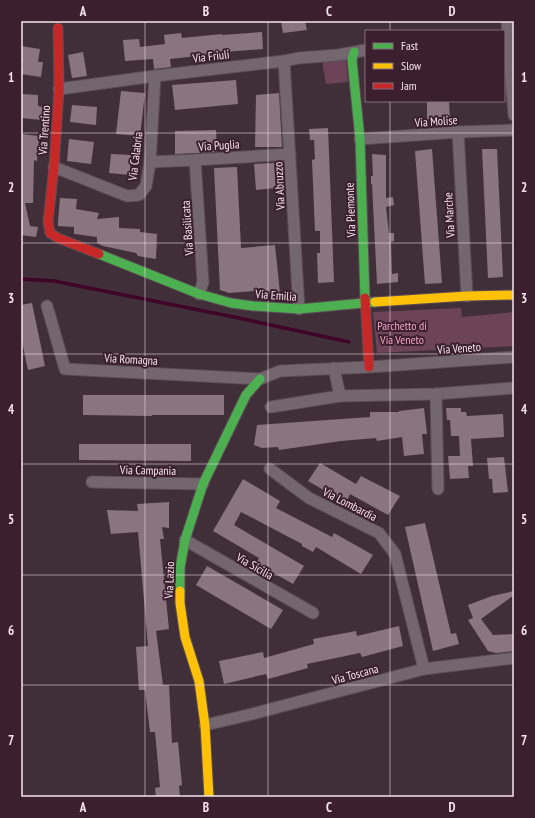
<svg xmlns="http://www.w3.org/2000/svg" width="535" height="818" viewBox="0 0 535 818" font-family="'PT Sans Narrow',sans-serif">
<style>
.green{fill:#6c4358}
.lines{fill:none;stroke-linecap:round;stroke-linejoin:round}
.stream{stroke:#3f0429;stroke-width:3.5}
.building{fill:#8a747f}
.street-casing{stroke:#5c4d55;stroke-width:13}
.fast-casing{stroke:#5c4d55;stroke-width:11}
.slow-casing{stroke:#5c4d55;stroke-width:11}
.jam-casing{stroke:#5c4d55;stroke-width:11}
.street{stroke:#74666e;stroke-width:11}
.fast{stroke:#4caf50;stroke-width:9}
.slow{stroke:#ffc107;stroke-width:9}
.jam{stroke:#c62828;stroke-width:9}
.grid{fill:none;stroke:#f7e3ec;stroke-width:1;stroke-opacity:0.55}
.labels{text-anchor:middle;dominant-baseline:central;stroke-width:4;stroke-linejoin:round;paint-order:stroke}
.street-label{font-size:12px;fill:#f7e3ec;stroke:#3b1f2e}
.park-label{font-size:12px;fill:#f4a5cd;stroke:#3b1f2e}
.neatline{fill:none;stroke:#f7e3ec;stroke-width:1.5}
.grid-label{font-size:13px;text-anchor:middle;font-weight:bold;fill:#f7e3ec}
</style>
<rect width="100%" height="100%" fill="#402f38"/>
<g class="green">
<path d="M346,58L348,82L326,84L323,67V61Z"/>
<path d="M461,308L462,317L514,312V346L377,353L373,312Z"/>
</g>
<g class="lines">
<path class="stream" d="M21,279L54,281L234,317L349,342"/>
</g>
<g class="building">
<path d="M281,21H305L307,30L283,33Z"/>
<path d="M262,32L263,49L224,52V53L170,59L171,67L154,69L153,59L125,61L123,40L139,39L140,47L165,44L164,35L181,33L182,38L222,34V35Z"/>
<path d="M21,46L40,49L38,62H43L41,77L21,74L23,63H21Z"/>
<path d="M83,52L87,76L72,78L68,55Z"/>
<path d="M236,80L238,104L175,110L172,85Z"/>
<path d="M121,91L145,93L140,136L116,134Z"/>
<path d="M279,93L282,147H255L256,95Z"/>
<path d="M21,94L38,95V106L43,107L42,120L21,118Z"/>
<path d="M440,101H449L450,120L427,122V102Z"/>
<path d="M72,105L97,107L96,125L70,122Z"/>
<path d="M328,128L334,282L318,283L317,253H320V231H315L312,160L315,159L314,140H310L309,129Z"/>
<path d="M216,130L217,152L175,154V131Z"/>
<path d="M21,134L39,136L37,161L34,160L33,203H21Z"/>
<path d="M69,139L94,142L91,164L67,161Z"/>
<path d="M432,149L442,283L425,284L415,151Z"/>
<path d="M482,149H497L503,277L488,278Z"/>
<path d="M111,154L131,155L130,175L109,173Z"/>
<path d="M372,154L386,155V198L393,197L394,205L386,207L389,233H394V241L391,242L392,274L398,273V282L377,284L372,184H371V176H373Z"/>
<path d="M274,163L276,188L256,190L254,164Z"/>
<path d="M237,167L241,248L275,245L280,293L255,295L254,291L229,293L220,290L214,168Z"/>
<path d="M60,198L77,199L76,209L99,213L97,219L119,217V228L140,229V232L157,234L156,259L138,256L136,253L103,246L97,243V237L75,234H74V227L58,226V222Z"/>
<path d="M21,203H25L30,226L38,227L36,237L21,235Z"/>
<path d="M32,303L45,366L28,370L21,337V305Z"/>
<path d="M83,395H224V415H152V416L83,415Z"/>
<path d="M424,408L427,434H422L424,454L404,456L402,437L377,441L376,438L341,441L279,450L278,447L262,448L254,445L257,425L370,417V412H399V411Z"/>
<path d="M446,408H461V412H466L467,416L503,414L504,437L471,439L473,466H468L469,478L450,479L448,456H460L459,436H451L450,420H447Z"/>
<path d="M79,444H191V461L79,460Z"/>
<path d="M504,457L508,492L493,493L492,479H489L487,458Z"/>
<path d="M320,463L356,484L361,476L400,496L388,515L350,494L346,503L308,481Z"/>
<path d="M243,479L280,501L276,508L332,537L334,533L373,555L361,574L316,547L313,552L302,546V544L241,512L234,525L304,566L293,584L256,563L259,558L213,531Z"/>
<path d="M169,502V528L162,527L164,539H160L169,629L156,631L163,685H169L172,743L178,742L182,785L179,786L180,797H156L155,788L160,787L155,732H150L145,690H139L136,647L148,646L138,532L111,534L107,510L138,511L137,504Z"/>
<path d="M425,523L451,634L456,633L459,644L433,651L405,527Z"/>
<path d="M207,566L283,610L271,629L196,585Z"/>
<path d="M514,591V595L481,619L493,635L514,634V651L496,653L488,651L468,620L473,618L468,605L492,596Z"/>
<path d="M399,626L403,646L362,657L360,653L307,664L308,668L268,679L266,674L224,684L219,661L263,652L264,658L314,644L313,639L356,631L357,636Z"/>
</g>
<g class="lines">
<defs>
<g id="street">
<path d="M507,21L514,115"/>
<path d="M284,61L299,309"/>
<path d="M59,89L155,76L284,61L299,58L338,55L366,50"/>
<path d="M458,132L467,296"/>
<path d="M360,139L458,132L514,130"/>
<path d="M195,160L203,282L199,294"/>
<path d="M150,162L195,160L290,154"/>
<path d="M54,167L127,196L139,195L146,186L150,162L155,76"/>
<path d="M47,306L65,369L260,379L280,371L369,367L514,357"/>
<path d="M334,368L340,396L436,394L514,388"/>
<path d="M436,394L438,489"/>
<path d="M271,407L340,396"/>
<path d="M270,469L309,498L379,533L395,554L424,669"/>
<path d="M92,482L203,484"/>
<path d="M185,540L313,613"/>
<path d="M205,725L248,715L424,669L514,658"/>
</g>
<g id="fast">
<path d="M354,52L352,60L360,139L365,298"/>
<path d="M99,254L199,294L231,303L253,306L299,309L375,302"/>
<path d="M180,591V568L185,540L203,484L246,395L260,379"/>
</g>
<g id="slow">
<path d="M375,302L467,296L514,295"/>
<path d="M180,591V603L185,637L199,681L205,725L209,797"/>
</g>
<g id="jam">
<path d="M58,28L59,89L54,167L48,222L50,233L58,238L99,254"/>
<path d="M365,298L369,367"/>
</g>
</defs>
<use href="#street" class="street-casing"/>
<use href="#fast" class="fast-casing"/>
<use href="#slow" class="slow-casing"/>
<use href="#jam" class="jam-casing"/>
<use href="#street" class="street"/>
<use href="#fast" class="fast"/>
<use href="#slow" class="slow"/>
<use href="#jam" class="jam"/>
</g>
<path class="grid" d="M145,21V797M268,21V797M390,21V31M390,101V797M21,133H514M21,243H514M21,354H514M21,464H514M21,575H514M21,685H514"/>
<g class="labels">
<g class="street-label">
<text transform="translate(211 56) rotate(-7)">Via Friuli</text>
<text transform="translate(436 121) rotate(-4)">Via Molise</text>
<text transform="translate(44 130) rotate(-86)">Via Trentino</text>
<text transform="translate(219 145) rotate(-4)">Via Puglia</text>
<text transform="translate(135 156) rotate(-83)">Via Calabria</text>
<text transform="translate(279 186) rotate(-93)">Via Abruzzo</text>
<text transform="translate(350 210) rotate(-92)">Via Piemonte</text>
<text transform="translate(449 215) rotate(-93)">Via Marche</text>
<text transform="translate(187 228) rotate(-94)">Via Basilicata</text>
<text transform="translate(276 295) rotate(4)">Via Emilia</text>
<text transform="translate(459 348) rotate(-4)">Via Veneto</text>
<text transform="translate(131 359) rotate(3)">Via Romagna</text>
<text transform="translate(148 470) rotate(1)">Via Campania</text>
<text transform="translate(350 504) rotate(27)">Via Lombardia</text>
<text transform="translate(255 566) rotate(30)">Via Sicilia</text>
<text transform="translate(169 580) rotate(-88)">Via Lazio</text>
<text transform="translate(355 674) rotate(-15)">Via Toscana</text>
</g>
<g class="park-label">
<text x="402" y="325">Parchetto di<tspan x="402" dy="14">Via Veneto</tspan></text>
</g>
</g>
<rect width="535" height="818" fill="none" stroke="#3b1f2e" stroke-width="44"/>
<rect x="365" y="30" width="140" height="72" fill="#3b1f2e" stroke="#866d7a"/>
<rect x="373" y="43" width="20" height="6" fill="#4caf50" stroke="#866d7a"/>
<text x="401" y="50" font-size="12" fill="#f7e3ec">Fast</text>
<rect x="373" y="63" width="20" height="6" fill="#ffc107" stroke="#866d7a"/>
<text x="401" y="70" font-size="12" fill="#f7e3ec">Slow</text>
<rect x="373" y="83" width="20" height="6" fill="#c62828" stroke="#866d7a"/>
<text x="401" y="90" font-size="12" fill="#f7e3ec">Jam</text>
<rect x="22" y="22" width="491" height="774" class="neatline"/>
<g class="grid-label">
<text x="83" y="16">A</text>
<text x="206" y="16">B</text>
<text x="329" y="16">C</text>
<text x="452" y="16">D</text>
<text x="11" y="82">1</text>
<text x="524" y="82">1</text>
<text x="11" y="192">2</text>
<text x="524" y="192">2</text>
<text x="11" y="303">3</text>
<text x="524" y="303">3</text>
<text x="11" y="414">4</text>
<text x="524" y="414">4</text>
<text x="11" y="524">5</text>
<text x="524" y="524">5</text>
<text x="11" y="635">6</text>
<text x="524" y="635">6</text>
<text x="11" y="745">7</text>
<text x="524" y="745">7</text>
<text x="83" y="812">A</text>
<text x="206" y="812">B</text>
<text x="329" y="812">C</text>
<text x="452" y="812">D</text>
</g>
</svg>
